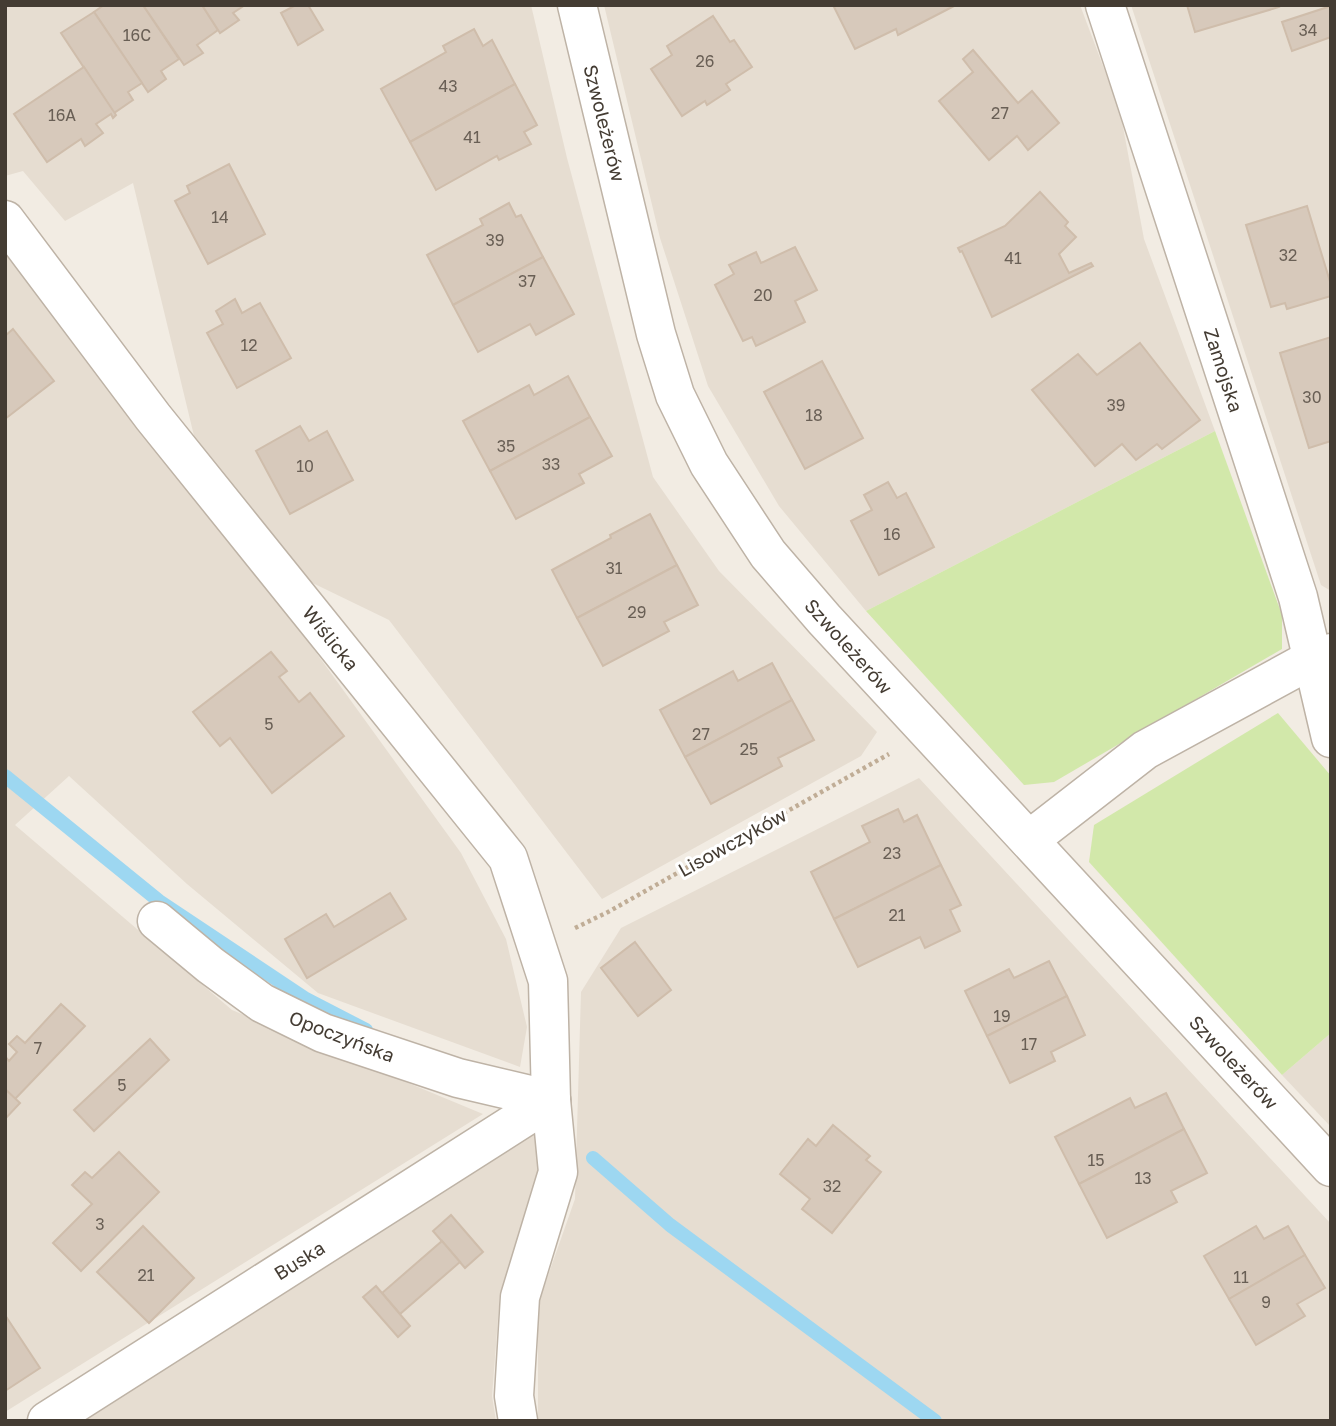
<svg xmlns="http://www.w3.org/2000/svg" width="1336" height="1426" viewBox="0 0 1336 1426" font-family="'Golos Text',sans-serif">
<style>
.residential{fill:#e6ddd1}
.green{fill:#d2e8aa}
.lines{fill:none;stroke-linecap:round;stroke-linejoin:round}
.stream{stroke:#9dd7f1;stroke-width:14}
.building{fill:#d7c9bb;stroke:#cfbdab;stroke-width:2}
.street-casing{stroke:#beb3a6;stroke-width:41}
.path{stroke:#c0ad96;stroke-width:4.5;stroke-dasharray:3.5 3.5;stroke-linecap:butt}
.street{stroke:#fff;stroke-width:38}
.labels{text-anchor:middle;dominant-baseline:central;stroke-width:6;stroke-linejoin:round;paint-order:stroke}
.number-label{font-size:16px;fill:#695f55}
.street-label{font-size:19px;fill:#443c33;stroke:#fff}
</style>
<rect width="100%" height="100%" fill="#f2ece3"/>
<g class="residential">
<path d="M5,5H531L567,158L653,477L719,571L877,732L861,756L602,899L389,620L294,574L195,440L133,183L65,221L23,171L5,176Z"/>
<path d="M604,5H1080L1120,111L1144,239L1215,431L866,611L779,506L708,386L660,238Z"/>
<path d="M1131,5H1331V591L1321,585Z"/>
<path d="M5,254L281,604L461,853L506,939L527,1027L520,1067L318,993L187,884L69,776L15,825L232,1010L483,1114L5,1412Z"/>
<path d="M919,778L1331,1224V1421H538V1304L575,1199L581,992L621,928Z"/>
<path d="M1331,1033V1127L1282,1075Z"/>
<path d="M535,1130L541,1172L500,1293L492,1396L496,1421H78Z"/>
</g>
<g class="green">
<path d="M1215,431L1282,615V649L1054,782L1024,785L866,611Z"/>
<path d="M1278,713L1331,776V1033L1282,1075L1089,862L1094,825Z"/>
</g>
<g class="lines">
<g class="stream">
<path d="M5,776L159,901L306,999L366,1030"/>
<path d="M593,1158L670,1225L935,1421"/>
</g>
</g>
<g class="building">
<path d="M104,5H143L179,59L161,71L166,79L148,92L94,12Z"/>
<path d="M143,5H202L218,30L197,45L203,53L184,65Z"/>
<path d="M202,5H245L233,13L239,20L220,33Z"/>
<path d="M296,5H308L323,30L298,45L281,13Z"/>
<path d="M833,5H956L898,35L896,29L855,49Z"/>
<path d="M1187,5H1278L1279,7L1195,32Z"/>
<path d="M1331,6V37L1292,51L1282,22Z"/>
<path d="M94,12L142,83L128,92L133,100L114,113L61,33Z"/>
<path d="M713,16L730,42L734,40L752,67L726,84L730,90L707,105L705,101L682,116L651,69L672,55L667,46Z"/>
<path d="M474,29L483,46L492,40L515,84L410,142L381,89L446,52L443,46Z"/>
<path d="M973,50L1018,103L1032,91L1059,123L1028,150L1017,136L989,160L939,101L973,72L963,59Z"/>
<path d="M84,67L116,115L113,118L111,114L96,124L103,133L85,146L81,139L47,162L14,114Z"/>
<path d="M515,84L537,125L524,132L531,144L499,160L497,156L436,190L410,142Z"/>
<path d="M229,164L265,234L208,264L175,201L190,193L187,186Z"/>
<path d="M1040,192L1068,222L1065,226L1076,237L1059,254L1069,273L1091,263L1093,266L992,317L962,251L960,252L958,248L1005,226Z"/>
<path d="M509,203L516,217L521,215L543,257L453,305L427,255L483,225L480,219Z"/>
<path d="M1307,206L1331,285V296L1287,309L1285,303L1271,307L1246,225Z"/>
<path d="M795,247L817,290L795,301L805,322L756,346L752,337L743,341L715,285L734,274L729,265L756,252L761,263Z"/>
<path d="M543,257L574,314L536,335L530,324L478,352L453,305Z"/>
<path d="M235,299L242,313L260,303L291,358L237,388L207,333L223,324L216,311Z"/>
<path d="M13,329L54,381L5,419V336Z"/>
<path d="M1331,337V441L1309,448L1280,353Z"/>
<path d="M1140,343L1200,420L1162,449L1157,444L1136,460L1122,444L1095,466L1032,390L1078,354L1097,375Z"/>
<path d="M822,361L863,438L805,469L764,392Z"/>
<path d="M568,376L590,417L490,471L463,421L529,385L534,395Z"/>
<path d="M590,417L612,456L579,474L584,483L516,519L490,471Z"/>
<path d="M300,426L309,441L327,431L353,480L290,514L256,451Z"/>
<path d="M888,482L897,498L906,493L934,547L879,575L851,521L872,510L864,495Z"/>
<path d="M650,514L677,565L577,618L552,570L611,538L610,535Z"/>
<path d="M677,565L698,605L664,622L669,631L603,666L577,618Z"/>
<path d="M271,652L287,671L279,677L299,702L310,693L344,736L272,793L230,738L220,746L193,712Z"/>
<path d="M772,663L792,700L685,757L660,710L733,671L738,681Z"/>
<path d="M792,700L814,740L778,758L782,766L711,804L685,757Z"/>
<path d="M898,809L904,822L917,815L941,865L834,919L811,872L870,842L862,826Z"/>
<path d="M941,865L961,905L950,910L960,931L925,948L920,937L858,967L834,919Z"/>
<path d="M390,893L406,919L307,978L285,939L326,914L334,927Z"/>
<path d="M635,942L671,990L638,1016L601,968Z"/>
<path d="M1049,961L1067,996L987,1036L965,991L1009,969L1014,978Z"/>
<path d="M1067,996L1085,1035L1051,1052L1055,1061L1010,1083L987,1036Z"/>
<path d="M61,1004L85,1026L15,1099L5,1089V1056L9,1061L17,1052L9,1044L17,1036L25,1043Z"/>
<path d="M150,1039L169,1060L94,1131L74,1110Z"/>
<path d="M5,1089L20,1103L5,1119Z"/>
<path d="M1166,1093L1184,1129L1079,1184L1055,1137L1130,1098L1135,1108Z"/>
<path d="M833,1125L870,1156L866,1160L881,1172L832,1233L802,1209L810,1199L780,1174L808,1139L816,1146Z"/>
<path d="M1184,1129L1207,1173L1171,1191L1177,1202L1107,1238L1079,1184Z"/>
<path d="M119,1152L159,1192L81,1271L53,1243L92,1204L72,1185L85,1172L92,1178Z"/>
<path d="M451,1215L483,1252L465,1268L433,1231Z"/>
<path d="M143,1226L194,1278L149,1323L97,1272Z"/>
<path d="M1256,1226L1264,1239L1288,1226L1305,1255L1229,1299L1204,1256Z"/>
<path d="M442,1241L460,1262L400,1314L382,1293Z"/>
<path d="M1305,1255L1325,1288L1297,1304L1305,1316L1256,1345L1229,1299Z"/>
<path d="M376,1286L410,1326L398,1337L363,1297Z"/>
<path d="M5,1315L40,1368L5,1391Z"/>
</g>
<g class="lines">
<defs>
<g id="street">
<path d="M577,5L656,334L675,395L709,464L768,554L824,619L1331,1167"/>
<path d="M1105,5L1298,597L1331,738"/>
<path d="M5,220L153,417L508,858L548,981L551,1100L558,1172L520,1297L514,1396L518,1421"/>
<path d="M1029,840L1145,750L1312,659L1331,653"/>
<path d="M157,921L210,965L262,1003L323,1033L458,1078L551,1100"/>
<path d="M47,1421L551,1100"/>
</g>
</defs>
<use href="#street" class="street-casing"/>
<path class="path" d="M575,928L608,912L889,754"/>
<use href="#street" class="street"/>
</g>
<g class="labels">
<g class="number-label">
<text x="1308" y="30">34</text>
<text x="137" y="35">16C</text>
<text x="705" y="61">26</text>
<text x="448" y="86">43</text>
<text x="1000" y="113">27</text>
<text x="62" y="115">16A</text>
<text x="472" y="137">41</text>
<text x="220" y="217">14</text>
<text x="495" y="240">39</text>
<text x="1288" y="255">32</text>
<text x="1013" y="258">41</text>
<text x="527" y="281">37</text>
<text x="763" y="295">20</text>
<text x="249" y="345">12</text>
<text x="1312" y="397">30</text>
<text x="1116" y="405">39</text>
<text x="814" y="415">18</text>
<text x="506" y="446">35</text>
<text x="551" y="464">33</text>
<text x="305" y="466">10</text>
<text x="892" y="534">16</text>
<text x="614" y="568">31</text>
<text x="637" y="612">29</text>
<text x="269" y="724">5</text>
<text x="701" y="734">27</text>
<text x="749" y="749">25</text>
<text x="892" y="853">23</text>
<text x="897" y="915">21</text>
<text x="1002" y="1016">19</text>
<text x="1029" y="1044">17</text>
<text x="38" y="1048">7</text>
<text x="122" y="1085">5</text>
<text x="1096" y="1160">15</text>
<text x="1143" y="1178">13</text>
<text x="832" y="1186">32</text>
<text x="100" y="1224">3</text>
<text x="146" y="1275">21</text>
<text x="1241" y="1277">11</text>
<text x="1266" y="1302">9</text>
</g>
<g class="street-label">
<text transform="translate(605 123) rotate(76)">Szwoleżerów</text>
<text transform="translate(1224 370) rotate(72)">Zamojska</text>
<text transform="translate(331 638) rotate(51)">Wiślicka</text>
<text transform="translate(849 646) rotate(48)">Szwoleżerów</text>
<text transform="translate(732 842) rotate(-29)">Lisowczyków</text>
<text transform="translate(342 1036) rotate(21)">Opoczyńska</text>
<text transform="translate(1234 1062) rotate(47)">Szwoleżerów</text>
<text transform="translate(299 1260) rotate(-32)">Buska</text>
</g>
</g>
<rect width="1336" height="1426" fill="none" stroke="#443c33" stroke-width="14"/>
</svg>
